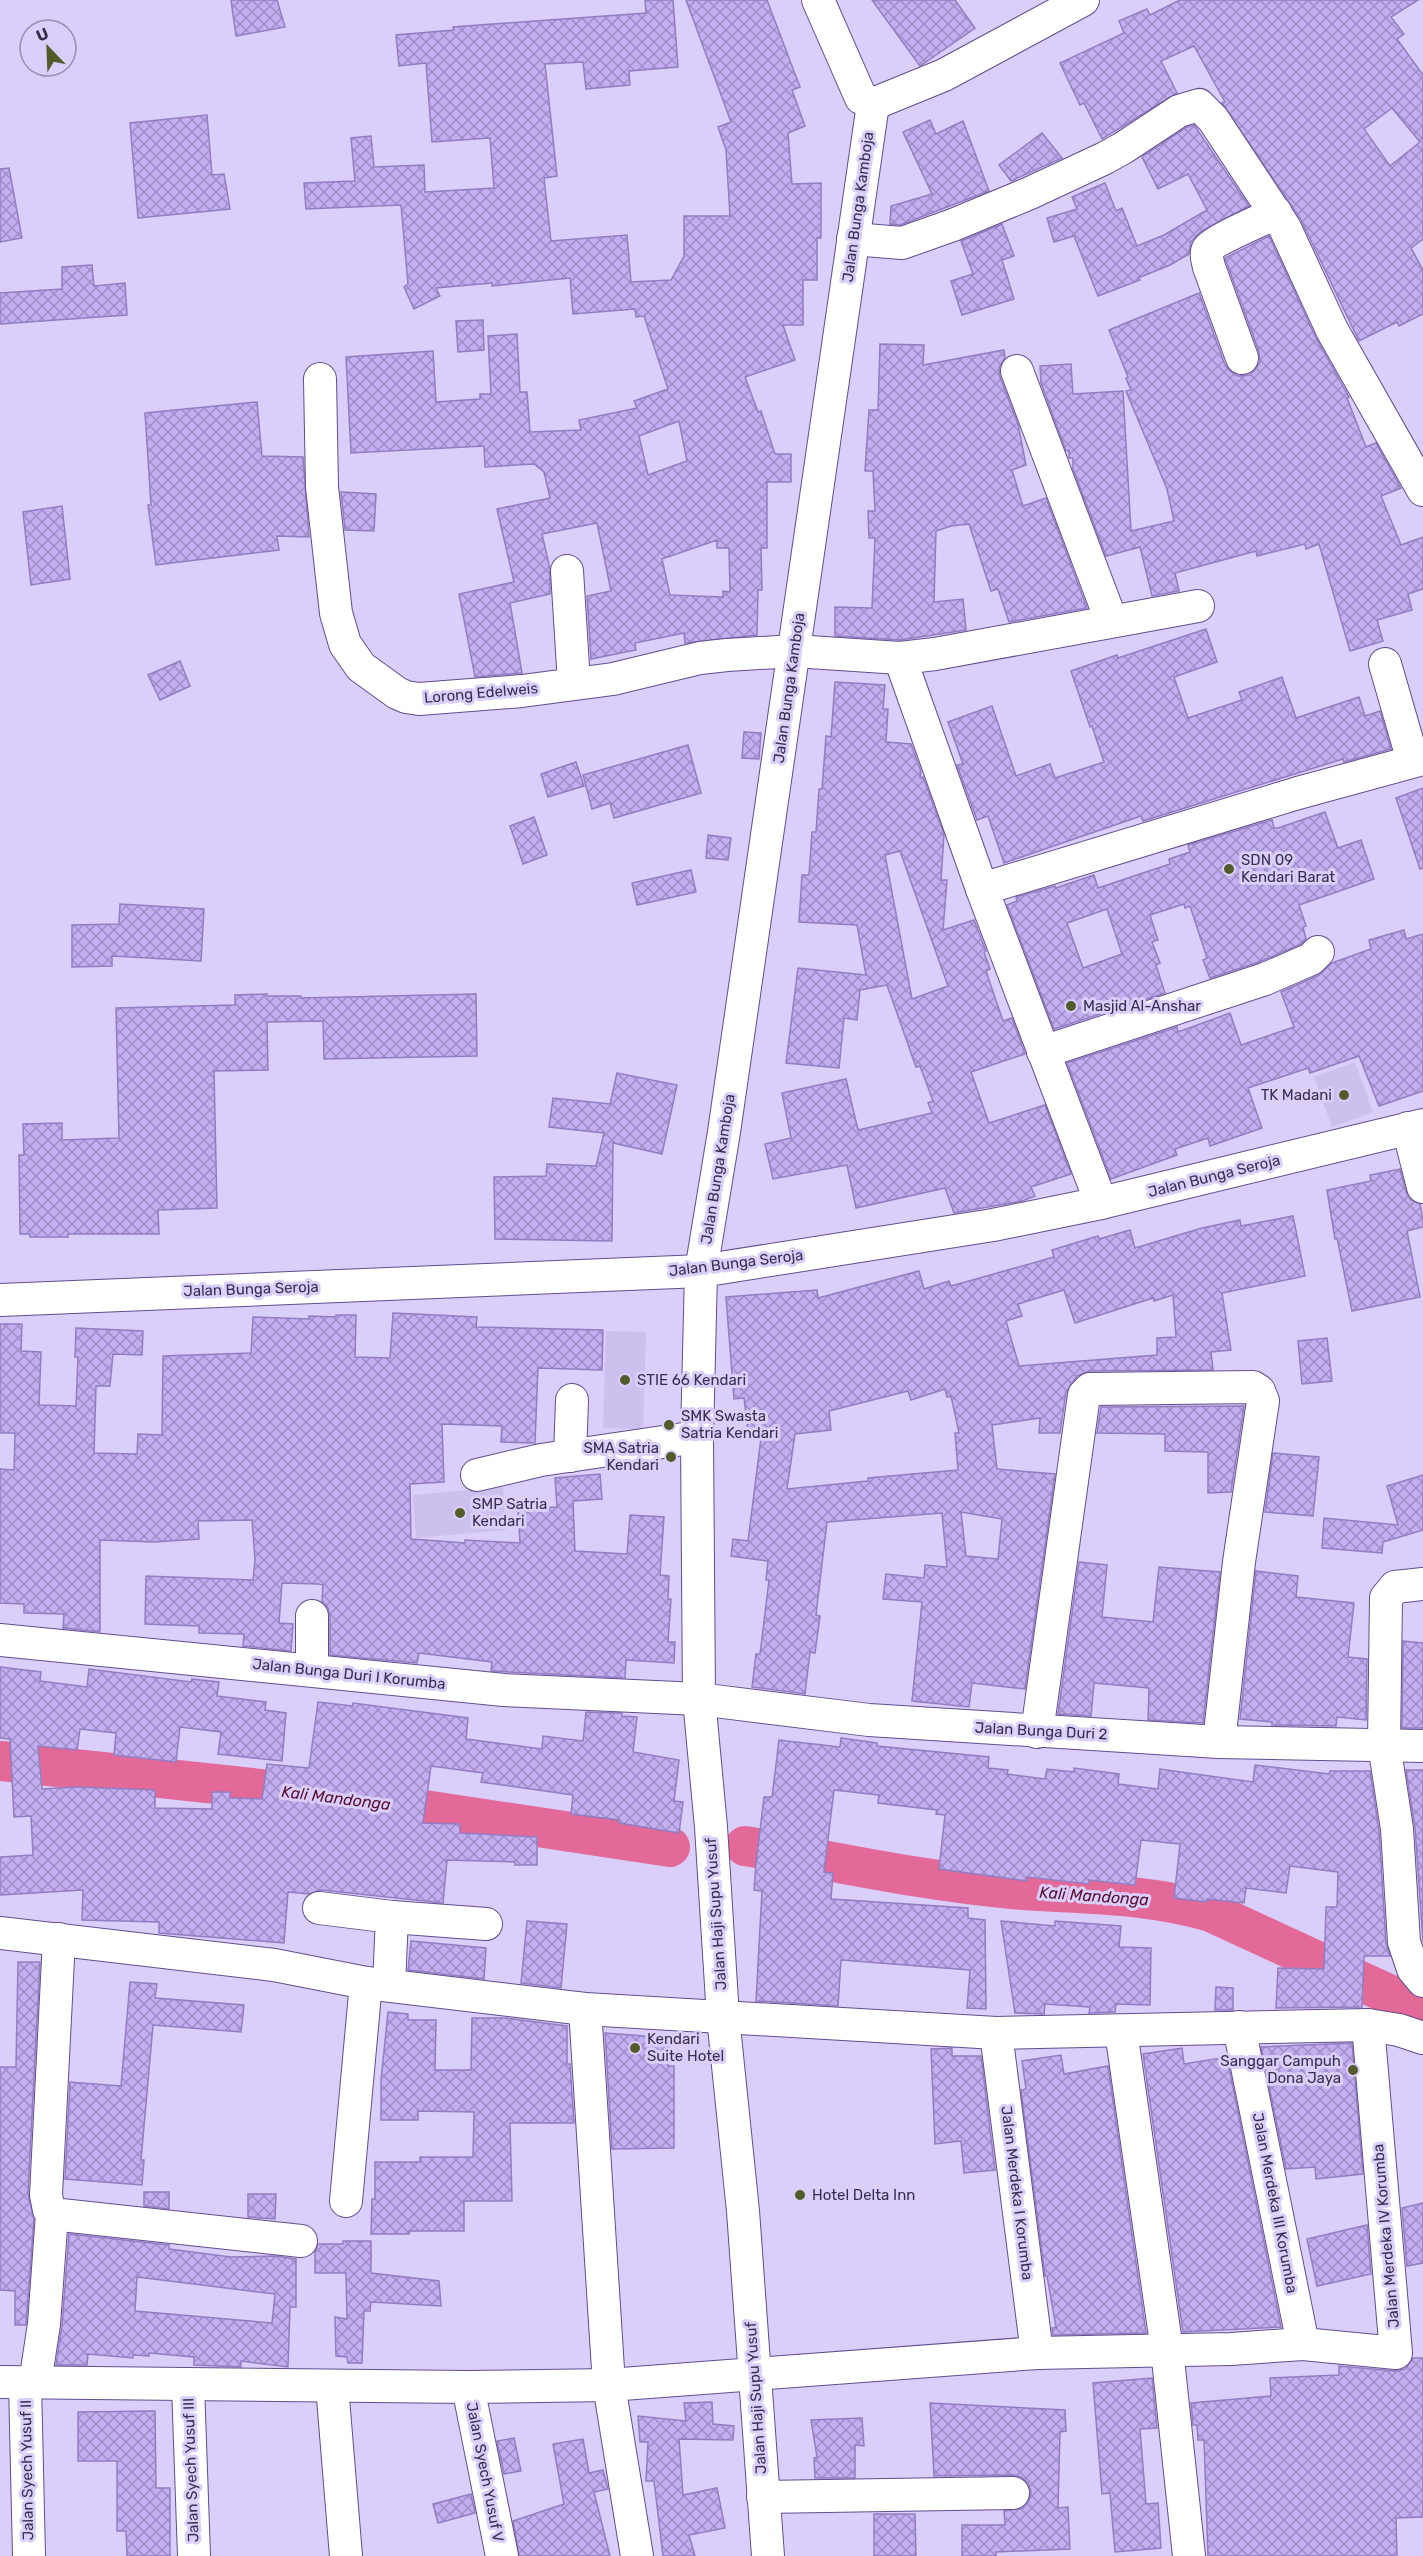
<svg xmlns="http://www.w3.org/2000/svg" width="1423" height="2556" viewBox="0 0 1423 2556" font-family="Rubik,sans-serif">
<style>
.built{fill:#cdbfee}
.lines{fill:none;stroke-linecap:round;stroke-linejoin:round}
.river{stroke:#e36998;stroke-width:40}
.building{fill:url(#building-cross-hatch);stroke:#937dc2;stroke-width:1.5;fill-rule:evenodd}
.minor-casing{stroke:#634d8e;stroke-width:34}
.minor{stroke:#fff;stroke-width:32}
.poi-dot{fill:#525b2a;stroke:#dacefa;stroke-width:2}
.labels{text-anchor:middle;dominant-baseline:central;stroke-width:6;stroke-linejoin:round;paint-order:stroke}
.street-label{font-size:15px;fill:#392f4d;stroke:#dacefa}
.poi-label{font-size:15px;fill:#392f4d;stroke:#dacefa;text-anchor:start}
.water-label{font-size:16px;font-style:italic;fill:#5b0e32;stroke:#dacefa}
</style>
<defs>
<pattern id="building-cross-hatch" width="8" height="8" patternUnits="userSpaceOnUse" patternTransform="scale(1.5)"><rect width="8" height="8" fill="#c2aef1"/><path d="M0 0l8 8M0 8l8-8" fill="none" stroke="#9f8ec5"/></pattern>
</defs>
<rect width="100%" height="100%" fill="#dacefa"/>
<g class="built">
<path d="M1355,1062L1373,1112L1332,1127L1314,1077Z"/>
<path d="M606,1331L646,1332L643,1429L603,1428Z"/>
<path d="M503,1487L506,1530L416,1538L413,1495Z"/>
</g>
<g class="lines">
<g class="river">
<path d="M0,1761L345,1798L670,1847"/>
<path d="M745,1846C833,1861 922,1881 1012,1889C1081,1895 1143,1892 1211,1912L1423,2010"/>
</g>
</g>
<g class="building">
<path d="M231,0H277L285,27L236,36Z"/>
<path d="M645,0H673L678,67L629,71L630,85L586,89L583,62L545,64L557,176L544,178L551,241L627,235L631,282L671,280L684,256V216H730L726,150L718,127L731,122L686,0H767L800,87L792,90L805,126L788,133L792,184L821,183V238H817V280H803V325H783L795,360L745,377L758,412L761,411L775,454H791V482H767V548H761L762,590H758L757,635L685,643L684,633L635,643L636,650L591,659L587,596L611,591L597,523L542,534L550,569V594L510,603L522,673L475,677L459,594L514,582L497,509L550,498L544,472L534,464L485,467L484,446L351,453L346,357L433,351L436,402L480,399V394H491L488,336L517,334L520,392H527L530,432L581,430L579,420L637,408L634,401L668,389L644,316L636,317L635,309L573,314L570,278L492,286V283L436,288L440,296L414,309L404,287L408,284L401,205L306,209L304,183L355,181L351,138L371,136L374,167L424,165L425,192L494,188L490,138L432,142L426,63L399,66L396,35L454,30L453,27L646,13ZM679,421L687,461L648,475L639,436ZM717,540V548H729L730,592L723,591V597L670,595L662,559Z"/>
<path d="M872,0H955L975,28L920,66Z"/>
<path d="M1180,0H1418L1391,17L1404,34L1397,39L1423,75V239L1411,248L1423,270V314L1399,326L1397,322L1359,341L1300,218L1222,103L1225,102L1194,46L1161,61L1177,93L1102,139L1084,103L1080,105L1060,63L1124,33L1119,21L1147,9L1150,15ZM1392,108L1420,142L1390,166L1364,129Z"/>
<path d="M207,115L212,175L224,174L230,209L138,218L130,123Z"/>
<path d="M930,120L936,134L963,121L989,191L900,225L890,224L891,206L932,194L903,132Z"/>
<path d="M1194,125L1249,206L1200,232L1191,242L1189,254L1170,265L1138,278L1140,280L1098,296L1074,236L1054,242L1047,218L1077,209L1072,197L1105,183L1116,211L1122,208L1137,246L1164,235L1207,210L1188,174L1158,189L1142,157L1187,127Z"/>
<path d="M1042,133L1062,158L1011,181L999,165Z"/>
<path d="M9,168L22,238L0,242V169Z"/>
<path d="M1002,224L1014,256L1002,260L1014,299L962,315L951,281L973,274L961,241Z"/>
<path d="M1269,236L1316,338L1349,397L1347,398L1366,447L1376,443L1401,488L1381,496L1401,545L1423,537V589L1408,594L1412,610L1377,620L1383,641L1350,651L1319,544L1306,549L1305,544L1257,556L1256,551L1175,573L1179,591L1152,596L1140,547L1106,556L1073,469V458H1069V450L1066,451L1041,383L1040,366L1071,364L1073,394L1123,391L1131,531L1174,521L1167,489L1126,391L1131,390L1126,378L1128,377L1109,330L1199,293L1225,365L1230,371L1238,376L1249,375L1255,370L1260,362L1259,352L1225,258Z"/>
<path d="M92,265L94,286L125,283L127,315L0,324V293L62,289V267Z"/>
<path d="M483,320L484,350L458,352L456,321Z"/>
<path d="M880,344L924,345L923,365L1004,350L1005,358L999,368L1000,377L1018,424L1026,465L1012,470L1023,506L1046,498L1087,608L1009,622L998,589L991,591L969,524L951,526L936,531L934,602L963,599L966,630L900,640L835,636V607L872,608L875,538H869L868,511H875L873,471H865L869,410H878Z"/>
<path d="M257,402L262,456L303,457L309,537L277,536L279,550L156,565L148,505H151L145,413Z"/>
<path d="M341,492L376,494L374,531L345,530Z"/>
<path d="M62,506L70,579L31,585L23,512Z"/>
<path d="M1206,629L1217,662L1174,677L1188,718L1242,700L1239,692L1282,677L1296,718L1359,697L1365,716L1380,711L1391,749L1344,762L1343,759L1143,821L1141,816L1004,863L988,816L977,820L957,765L963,764L948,722L992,706L1016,776L1050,764L1055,778L1104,762L1092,726L1090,727L1071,671L1117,655L1118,658Z"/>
<path d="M180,661L190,686L160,700L148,675Z"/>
<path d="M835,682L885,685L883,709H888L886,742L911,744L921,771L920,778L923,777L944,834L941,880H947L943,930L974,920L986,951L984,952L990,969L986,971L1003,1021L1012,1018L1025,1054L971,1072L989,1123L1045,1105L1071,1174L1031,1187L1035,1196L1022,1201L954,1213L945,1188L856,1208L847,1165L773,1179L765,1144L791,1138L782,1093L846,1079L858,1130L932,1113L928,1103L933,1101L920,1066L916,1067L887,985L860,990L857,1020L844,1018L839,1068L786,1063L798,968L866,975L857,925L799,922L802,875H809L812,832H816L819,789H822L826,736L831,737ZM900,851L948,986L912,999L885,855Z"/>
<path d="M744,732L761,733L759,759L742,758Z"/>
<path d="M688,745L701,793L614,818L610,803L592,809L583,775Z"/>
<path d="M576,762L584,786L548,797L541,774Z"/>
<path d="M1423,788V868L1420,869L1396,798Z"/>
<path d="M1325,812L1338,848L1361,840L1374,879L1299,905L1306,926L1303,927L1306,939L1301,944L1259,962L1210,978L1203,960L1207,958L1190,906L1185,908L1184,904L1150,915L1158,940L1152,942L1160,963L1156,965L1165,993L1054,1029L1007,905L1017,901L1016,897L1055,886L1056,888L1094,875L1098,888L1170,864L1169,859L1190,852L1188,845L1272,820L1274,828H1278ZM1107,909L1122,954L1083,968L1067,923Z"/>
<path d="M534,817L547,855L523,864L510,826Z"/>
<path d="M708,835L731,838L728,860L706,858Z"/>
<path d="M691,870L696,892L637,905L632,883Z"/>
<path d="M120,904L204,909L201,961L112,956V966L72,967V925L119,924Z"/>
<path d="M1404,930L1406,939L1423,934V1091L1379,1106L1359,1056L1310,1073L1308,1068L1248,1088L1262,1128L1210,1146L1208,1138L1175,1149L1177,1155L1111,1179L1067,1063L1177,1027L1178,1032L1230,1013L1241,1045L1294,1027L1281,992L1319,975L1332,963L1371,949L1369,940Z"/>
<path d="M267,994V996H301V998L476,994L477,1056L324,1059L323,1021L267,1022L268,1070L214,1071L217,1208L158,1210L159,1234H68V1237H30V1234H20L19,1155H24L23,1124L62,1123V1140L119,1138L116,1008L235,1005V995Z"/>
<path d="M617,1073L677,1085L662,1154L613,1143L612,1241L495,1239L494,1177L546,1176L547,1164L596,1166L604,1133L549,1127L553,1098L610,1104Z"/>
<path d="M1400,1169L1406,1192L1411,1200L1420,1204L1423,1219V1227L1407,1231L1420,1297L1352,1311L1337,1238L1335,1239L1327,1190L1371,1181L1370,1175Z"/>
<path d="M1293,1216L1305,1276L1222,1293L1231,1350L1211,1352L1213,1370L1089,1371L1077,1376L1066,1392L1060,1433H1039L1040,1418L992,1425L997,1469L1055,1474L1025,1689L972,1683L969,1707L912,1701L922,1602L883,1599L886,1574L924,1578L925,1565L947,1567L942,1513L827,1522L816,1615L820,1616L815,1653L810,1652L805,1694L752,1687L756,1654H760L769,1580H766L768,1561L731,1556L733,1539L748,1541L761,1438L749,1439L744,1398L734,1399L726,1297L817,1290L818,1298L919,1271L924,1289L949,1281L951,1286L1054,1257L1052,1250L1098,1236L1099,1239L1130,1230L1135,1248L1202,1228L1240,1220L1241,1226ZM1064,1290L1075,1323L1153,1298L1154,1301L1173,1295L1176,1337L1157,1338V1355L1019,1366L1006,1321L1022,1316L1018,1304ZM945,1389L947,1397L951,1396L959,1433H955L958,1470L868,1478V1481L787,1489L795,1434L831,1430L829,1411L908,1391L911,1400ZM961,1512L1002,1519L998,1559L966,1556Z"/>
<path d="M393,1313L477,1317L476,1327L603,1330L602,1370L538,1368L535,1443L501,1442L502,1426L442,1424L444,1482L410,1484L411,1539L465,1543V1540L520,1543L518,1509L557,1507L555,1478L600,1474L602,1499L573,1501L575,1551L627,1554L630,1515L664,1517L660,1575L669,1576L668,1599H671L668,1642H675L674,1663L626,1660L625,1678L491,1671L492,1662L419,1653L417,1663L330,1655V1615L328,1608L322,1601L323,1585L319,1584L282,1583L279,1623L293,1624L291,1651L243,1646L244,1634L199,1633V1626L145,1624L146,1576L253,1580L255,1559L252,1520L198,1521L199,1539L154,1542L100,1540V1632L63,1628L64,1614L24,1613V1604L0,1603V1469L14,1470L15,1433H0V1324H22L21,1351L41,1352L39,1405L76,1406L78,1357H75L76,1328L143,1331L142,1355L113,1354L110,1386H96L94,1453L137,1454L138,1434L162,1435L163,1356L251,1353L253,1317L309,1319V1316L336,1317V1315H356L355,1357L390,1358Z"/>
<path d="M1327,1338L1332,1381L1302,1384L1298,1341Z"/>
<path d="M1244,1406L1231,1492L1208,1493V1452L1165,1451V1434L1097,1433L1101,1407Z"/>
<path d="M1273,1453L1319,1457L1313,1516L1265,1512Z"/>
<path d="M1423,1475V1530L1383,1542L1382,1553L1322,1548L1324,1518L1398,1525L1387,1486Z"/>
<path d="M1079,1562L1107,1565L1102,1617L1153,1622L1159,1567L1220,1572L1203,1723L1148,1720L1149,1688L1094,1683L1091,1716L1058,1714Z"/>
<path d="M1256,1571L1298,1576L1296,1597L1354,1603L1348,1657L1367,1659L1366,1720L1337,1717L1336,1726L1272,1725V1722L1240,1719Z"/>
<path d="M1403,1641L1423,1643V1728H1402Z"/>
<path d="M0,1667L41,1672L40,1681L87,1687L89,1669L191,1682L192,1679L219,1682L217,1696L266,1702L265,1710L286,1713L282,1761L218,1754L221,1732L180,1727L176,1762L114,1755L116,1733L80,1729L77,1750L38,1746L42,1789L76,1787L155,1790V1808L212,1809V1792H230V1798L262,1799L267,1764L309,1768L318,1702L353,1706V1703L468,1718L466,1739L542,1749L543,1736L583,1741L586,1712L622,1713V1716L637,1717L633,1752L679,1760L674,1801L683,1802L679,1833L619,1823V1820L571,1814L573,1795L481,1782L483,1773L431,1766L423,1823L460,1824V1833L537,1837V1865H515V1862L447,1860L443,1903L321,1890L309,1894L288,1892L284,1943L159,1933V1922L82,1920L83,1890L0,1895V1857L33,1855L31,1816L14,1817L10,1739L0,1738Z"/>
<path d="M841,1738L877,1743V1746L989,1757L988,1768L1008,1770L1007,1774L1045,1779L1047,1769L1074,1772V1768L1119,1774L1118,1784L1158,1789L1160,1769L1253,1782L1255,1765L1329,1774L1330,1771H1370L1379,1831L1386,1943L1390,1956H1364L1362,2007L1276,2008L1278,1968L1324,1969L1326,1907H1337L1338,1872L1290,1866L1286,1893L1246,1888L1244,1903L1207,1899V1902L1174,1898L1180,1844L1141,1840L1135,1885L1089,1880V1884L1027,1877V1881L939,1869L945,1815L936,1814L937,1810L878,1803L879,1795L834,1790L824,1872L833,1873L831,1899L968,1908V1918L985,1920L986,2009L967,2008L970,1970L841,1960L838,2006L756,2001L762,1891L754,1890L756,1864L764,1797H772L779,1740L840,1747Z"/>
<path d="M1406,1770H1423V1942L1415,1828Z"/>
<path d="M527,1921L567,1924L561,1988L521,1983Z"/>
<path d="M1001,1921L1055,1926V1921L1121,1926L1119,1947L1151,1948L1150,2005L1116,2004L1115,2012L1089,2013L1090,2007L1045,2004L1044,2014L1015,2013Z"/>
<path d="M411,1941L486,1948L484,1979L408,1970Z"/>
<path d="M18,1962H40L28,2194L34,2219L26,2325H15V2291L0,2290V2067H16Z"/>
<path d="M130,1982L157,1984L155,1998L244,2005L241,2032L153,2025L141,2160H144L142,2185L65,2179L70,2082L121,2086Z"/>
<path d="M1216,1987L1233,1988V2010H1215Z"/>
<path d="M388,2012L408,2014V2020H436L435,2070H471L472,2018H506L567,2026V2064H570L574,2123H510L512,2201H464V2231H410L409,2234H371L372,2199H375V2162H420V2157H473L474,2112L418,2111V2120H381V2080Z"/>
<path d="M605,2033L670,2038L668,2066H674V2148L612,2149Z"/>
<path d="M1352,2043L1363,2174L1316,2179L1315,2167L1286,2169L1261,2047Z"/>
<path d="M952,2048V2056H981L995,2170L964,2173L961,2141L935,2144L931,2049Z"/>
<path d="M1182,2048L1184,2064L1227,2057L1281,2327L1183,2332L1143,2054Z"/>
<path d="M1061,2055L1064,2074L1108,2066L1146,2333L1053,2335L1052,2328L1056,2327L1047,2276H1045L1021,2090L1026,2089L1022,2061Z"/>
<path d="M144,2192H169V2209L144,2206Z"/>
<path d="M248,2194H276L275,2219L248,2217Z"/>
<path d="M1423,2203V2263L1407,2266L1402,2208Z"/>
<path d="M1367,2225L1371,2274L1317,2286L1307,2239Z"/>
<path d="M69,2234L169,2245V2249L231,2257L275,2256L296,2259V2307H290L288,2367L241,2361V2367L194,2365V2357L149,2353V2356L133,2355V2358L88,2354L87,2365H56L62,2325ZM137,2277L275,2294L272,2323L135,2311Z"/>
<path d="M343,2241H371V2273L439,2281L441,2306L371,2302L370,2311H364L362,2363H348L347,2357L336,2356L335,2317L347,2319L346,2273H315V2252L318,2244H343Z"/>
<path d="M1413,2358H1423V2517L1396,2518L1397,2556H1208L1204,2440H1198L1197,2425H1193L1191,2403L1271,2396L1270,2378L1339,2375V2366L1395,2371L1405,2369Z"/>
<path d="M1152,2378L1157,2428L1140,2429L1146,2504L1158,2503L1161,2548L1115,2552L1110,2493L1102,2494L1093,2383Z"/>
<path d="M712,2402L713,2424L734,2426L733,2440L679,2439L683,2495L717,2488L725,2528L689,2535L695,2556H663L654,2481H646L648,2442H640L638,2416L686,2421L684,2403Z"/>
<path d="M930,2403L1065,2410L1066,2431L1060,2432L1058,2508L1068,2507L1070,2549L996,2552V2556H962V2525H1005L1004,2511L1023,2508L1029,2501L1031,2492L1028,2483L1021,2477L1013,2475L934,2476Z"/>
<path d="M155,2411L156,2488H170V2556H127L126,2531H117V2461H78V2412Z"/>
<path d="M862,2418L864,2446L855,2445V2478H815L814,2458L817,2457L811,2420Z"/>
<path d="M514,2438L521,2471L504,2474L497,2441Z"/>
<path d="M583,2439L589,2473L603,2470L608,2489L594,2492L610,2556H519L513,2521L564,2504L553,2444Z"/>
<path d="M471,2494L475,2513L438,2523L433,2504Z"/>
<path d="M874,2514H915L916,2556H874Z"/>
</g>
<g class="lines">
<defs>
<g id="minor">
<path d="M818,0L861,98L873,104L944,75L1083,0"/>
<path d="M853,239L902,243L953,225L1030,193L1105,158L1123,148L1179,111L1199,105L1213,119L1285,228L1332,330L1423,490"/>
<path d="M1242,358L1209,267C1208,262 1205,254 1208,249C1214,240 1264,219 1276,213"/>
<path d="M1017,371L1111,620"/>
<path d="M320,379L322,487L336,613L345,644L361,667L397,693L406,697L419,699L522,691L613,679L700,658L727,655L794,651L900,658L935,654L1198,606"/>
<path d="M567,571L574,683"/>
<path d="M900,658L982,889L1298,793L1423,759"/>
<path d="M1385,664L1413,761"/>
<path d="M982,889L1101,1203"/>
<path d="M1043,1052L1265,979L1311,959L1318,952"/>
<path d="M1408,1128L1423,1187"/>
<path d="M0,1300L701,1271L993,1225L1101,1203L1423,1125"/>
<path d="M570,1456L572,1400"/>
<path d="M477,1475L541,1460L697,1437"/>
<path d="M1423,1584L1395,1587L1386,1598L1384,1744L1397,1829L1404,1942L1413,1969L1423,1981"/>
<path d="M0,1640L504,1690L699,1699L869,1720L1219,1742L1423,1746"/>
<path d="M312,1670V1616"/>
<path d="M1037,1732L1084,1395L1090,1389L1253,1387L1259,1391L1263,1401L1239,1562L1219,1742"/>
<path d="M319,1908L392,1917L389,1985"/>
<path d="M392,1917L486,1924"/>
<path d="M0,1933L274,1965L366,1983L585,2009L996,2033L1368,2025L1399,2030L1423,2038"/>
<path d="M59,1939L46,2195L49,2210L52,2214L301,2241"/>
<path d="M585,2009L609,2385L637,2556"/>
<path d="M1239,2027L1303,2344"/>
<path d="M1121,2031L1167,2350L1189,2556"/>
<path d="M996,2033L1037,2353"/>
<path d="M346,2201L366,1983"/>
<path d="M0,2382L468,2387L609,2385L1037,2353L1231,2349L1303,2344L1396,2353L1368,2025"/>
<path d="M25,2383L29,2556"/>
<path d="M35,2383L44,2324L52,2214"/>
<path d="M188,2385L194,2556"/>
<path d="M332,2386L346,2556"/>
<path d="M468,2387L502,2556"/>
<path d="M763,2497L1013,2493"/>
<path d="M768,2556L743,2211L723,2017L711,1827L699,1699L697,1437L701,1271L724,1132L873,104"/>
</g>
</defs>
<use href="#minor" class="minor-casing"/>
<use href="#minor" class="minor"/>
</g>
<g class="poi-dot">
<circle cx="1229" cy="869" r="6"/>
<circle cx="1071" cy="1006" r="6"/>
<circle cx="1344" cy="1095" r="6"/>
<circle cx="625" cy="1380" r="6"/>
<circle cx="669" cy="1425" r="6"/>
<circle cx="671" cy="1457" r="6"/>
<circle cx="460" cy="1513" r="6"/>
<circle cx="635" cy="2048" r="6"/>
<circle cx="1353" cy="2070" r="6"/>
<circle cx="800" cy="2195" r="6"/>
</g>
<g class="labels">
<g class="street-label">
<text transform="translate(858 207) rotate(-82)">Jalan Bunga Kamboja</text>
<text transform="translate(789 688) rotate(-82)">Jalan Bunga Kamboja</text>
<text transform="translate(481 693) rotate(-5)">Lorong Edelweis</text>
<text transform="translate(718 1169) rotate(-81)">Jalan Bunga Kamboja</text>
<text transform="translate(1214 1176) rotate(-14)">Jalan Bunga Seroja</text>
<text transform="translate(736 1263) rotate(-7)">Jalan Bunga Seroja</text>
<text transform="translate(251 1289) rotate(-2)">Jalan Bunga Seroja</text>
<text transform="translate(349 1674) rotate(6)">Jalan Bunga Duri I Korumba</text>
<text transform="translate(1041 1731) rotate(3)">Jalan Bunga Duri 2</text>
<text transform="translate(716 1914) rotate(-94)">Jalan Haji Supu Yusuf</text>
<text transform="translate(1017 2193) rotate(83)">Jalan Merdeka I Korumba</text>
<text transform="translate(1275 2203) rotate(79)">Jalan Merdeka III Korumba</text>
<text transform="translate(1386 2236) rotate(-95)">Jalan Merdeka IV Korumba</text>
<text transform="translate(756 2398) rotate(-94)">Jalan Haji Supu Yusuf</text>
<text transform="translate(27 2470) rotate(-91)">Jalan Syech Yusuf II</text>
<text transform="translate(191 2470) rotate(-92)">Jalan Syech Yusuf III</text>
<text transform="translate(485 2472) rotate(79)">Jalan Syech Yusuf V</text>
</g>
<g class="poi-label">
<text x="1241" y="860">SDN 09<tspan x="1241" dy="17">Kendari Barat</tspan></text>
<text x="1083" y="1006">Masjid Al-Anshar</text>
<text x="1332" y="1095" text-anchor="end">TK Madani</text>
<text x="637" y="1380">STIE 66 Kendari</text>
<text x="681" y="1416">SMK Swasta<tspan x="681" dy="17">Satria Kendari</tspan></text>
<text x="659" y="1448" text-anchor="end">SMA Satria<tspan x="659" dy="17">Kendari</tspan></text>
<text x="472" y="1504">SMP Satria<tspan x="472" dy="17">Kendari</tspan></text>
<text x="647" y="2039">Kendari<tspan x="647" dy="17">Suite Hotel</tspan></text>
<text x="1341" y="2061" text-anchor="end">Sanggar Campuh<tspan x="1341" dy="17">Dona Jaya</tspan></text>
<text x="812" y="2195">Hotel Delta Inn</text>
</g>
<g class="water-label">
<text transform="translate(336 1798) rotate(7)">Kali Mandonga</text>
<text transform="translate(1094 1896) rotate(4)">Kali Mandonga</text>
</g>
</g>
<g transform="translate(48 48) rotate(337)"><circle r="28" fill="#dacefa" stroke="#9a8eb5" stroke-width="1.5"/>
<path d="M0-4.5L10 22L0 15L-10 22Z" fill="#525b2a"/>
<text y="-9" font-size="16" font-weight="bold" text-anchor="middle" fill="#392f4d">U</text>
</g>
</svg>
